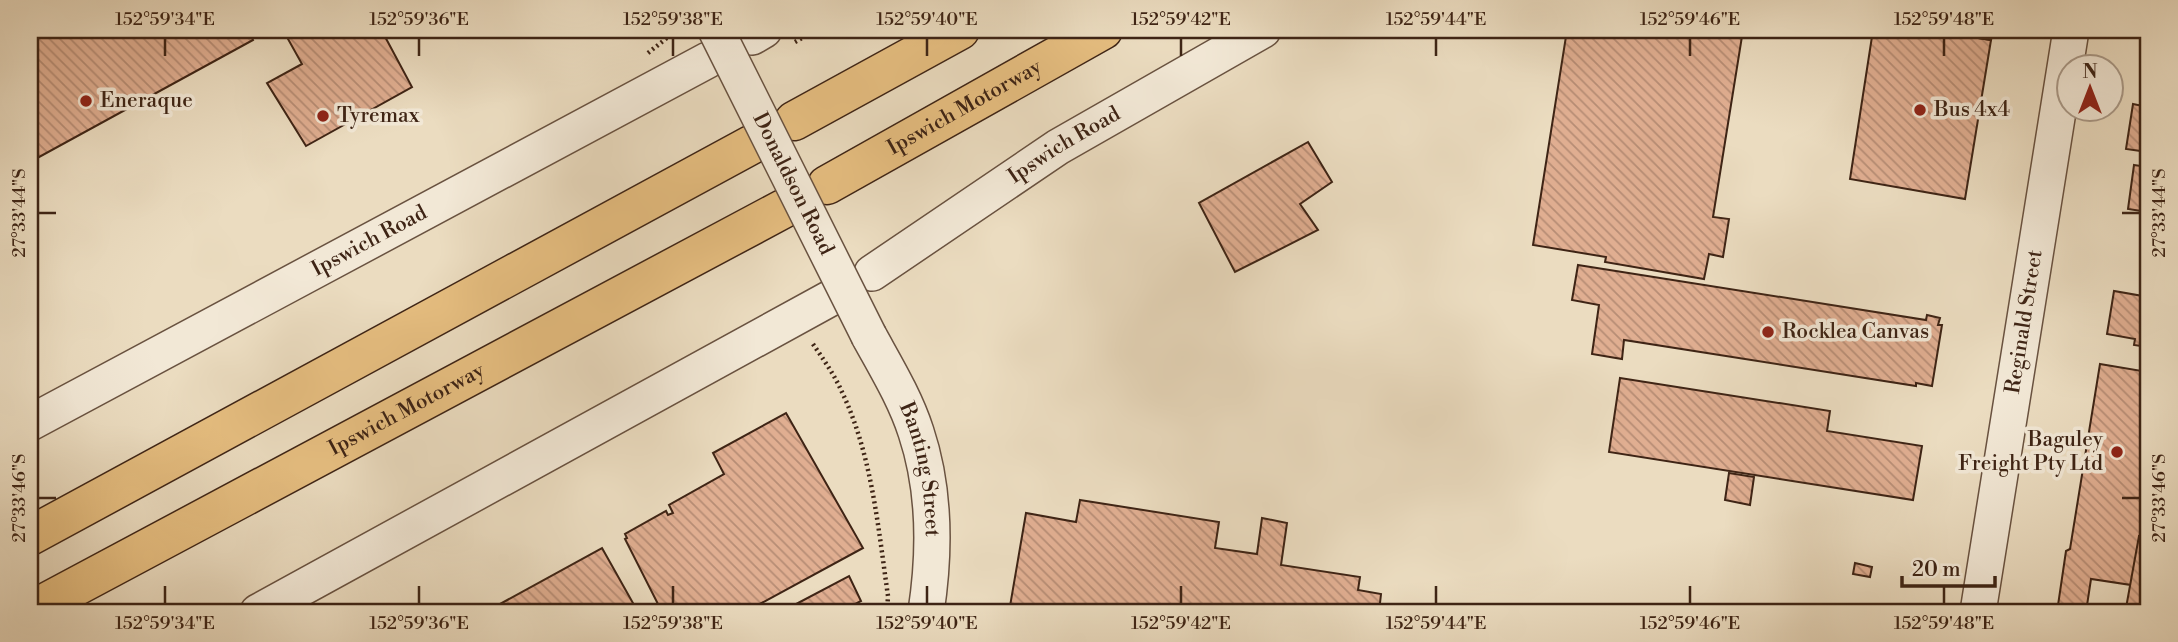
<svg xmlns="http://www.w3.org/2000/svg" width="2178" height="642" viewBox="0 0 2178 642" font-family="'Libre Bodoni',serif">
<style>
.building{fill:url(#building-back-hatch);stroke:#3e2415;stroke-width:2}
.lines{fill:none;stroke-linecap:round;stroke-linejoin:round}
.minor-casing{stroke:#695240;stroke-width:38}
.motorway-casing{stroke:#3e2415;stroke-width:41}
.path{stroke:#3e2415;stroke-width:4.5;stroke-dasharray:2 3.5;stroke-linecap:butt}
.minor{stroke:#f2e8d6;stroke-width:35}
.motorway{stroke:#e6be80;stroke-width:38}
.minor-bridge-casing{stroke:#695240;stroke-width:38;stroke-linecap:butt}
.minor-bridge{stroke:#f2e8d6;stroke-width:35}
.ticks{fill:none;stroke:#3e2415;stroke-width:2.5}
.poi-dot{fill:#8f2418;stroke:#f2e8d6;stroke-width:2.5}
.labels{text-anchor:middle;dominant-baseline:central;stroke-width:7;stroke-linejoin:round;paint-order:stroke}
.poi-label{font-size:21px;fill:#3e2415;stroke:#f2e8d6;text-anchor:start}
.street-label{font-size:21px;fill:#3e2415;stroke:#f2e8d6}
.neatline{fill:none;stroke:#3e2415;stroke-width:2.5}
.ticks-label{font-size:18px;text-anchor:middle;fill:#3e2415}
</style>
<defs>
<pattern id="building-back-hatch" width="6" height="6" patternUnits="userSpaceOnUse" patternTransform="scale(1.75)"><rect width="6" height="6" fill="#e0ae91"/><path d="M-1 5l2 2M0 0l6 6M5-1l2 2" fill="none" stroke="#b78d75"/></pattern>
</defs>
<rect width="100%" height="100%" fill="#ebdcc0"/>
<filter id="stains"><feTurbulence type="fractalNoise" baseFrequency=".00286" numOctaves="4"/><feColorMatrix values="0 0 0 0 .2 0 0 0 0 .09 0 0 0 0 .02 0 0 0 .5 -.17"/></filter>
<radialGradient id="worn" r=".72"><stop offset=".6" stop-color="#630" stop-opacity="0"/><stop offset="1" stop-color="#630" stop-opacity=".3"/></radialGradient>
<g class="building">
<path d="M30,30H248L253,40L30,162Z"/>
<path d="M283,30H385L382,31L412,87L306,146L267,83L302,64Z"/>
<path d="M1567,30H1743L1713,217L1729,219L1723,257L1709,254L1704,279L1605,262L1606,257L1533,245Z"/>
<path d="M1873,30H1928L1991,40L1965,199L1850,179Z"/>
<path d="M1928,30H1993L1991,40Z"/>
<path d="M2133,104L2148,107V152L2126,149Z"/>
<path d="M1308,142L1332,182L1300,204L1318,230L1235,272L1199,203Z"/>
<path d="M2134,165L2148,167V212L2128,209Z"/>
<path d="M1578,265L1926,320L1927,315L1940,318L1938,325H1942L1932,386L1916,383V386L1624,340L1622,359L1592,354L1599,305L1572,300Z"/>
<path d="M2148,275V347L2134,345L2135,339L2107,334L2114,291L2143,296Z"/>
<path d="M2100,364L2148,372V531L2138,586L2091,579L2086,612H2057L2066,551L2070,549Z"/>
<path d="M1620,378L1830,411L1827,431L1922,446L1913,500L1609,452Z"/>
<path d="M786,413L863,548L745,612H662L625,539L627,538L625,534L666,511L668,515L673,513L669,505L724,474L713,453Z"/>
<path d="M1729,473L1754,477L1750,505L1725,500Z"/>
<path d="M1080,500L1219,522L1215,548L1257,554L1262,518L1287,523L1281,565L1360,577L1358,590L1381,594L1379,612H1009L1026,513L1076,522Z"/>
<path d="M2139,536L2148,538V611L2126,608Z"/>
<path d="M602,548L638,612H504L500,604Z"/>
<path d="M1855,563L1872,567L1870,577L1853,574Z"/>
<path d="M849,576L861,601L853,605L858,612H781Z"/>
</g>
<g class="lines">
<defs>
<g id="minor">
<path d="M752,37L764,30"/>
<path id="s1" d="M872,273L1058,147L1263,30"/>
<path id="s2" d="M869,336C886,367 905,398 916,432C935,489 935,553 926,612"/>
<path id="s3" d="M30,423L708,60"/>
<path d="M258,612L829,299"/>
<path id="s4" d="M1978,612L2071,30"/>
</g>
<g id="motorway">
<path d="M794,121L960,30"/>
<path id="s5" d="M827,185L1103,30"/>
<path d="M30,536L751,145"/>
<path id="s6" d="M30,611L783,209"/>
</g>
</defs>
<use href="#minor" class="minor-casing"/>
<use href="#motorway" class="motorway-casing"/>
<g class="path">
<path d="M795,42L816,30"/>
<path d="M648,53L677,30"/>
<path d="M813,344C823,359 834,374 841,390C872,454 878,527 888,596L887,612"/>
</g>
<use href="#minor" class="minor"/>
<use href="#motorway" class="motorway"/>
<defs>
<g id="minor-bridge">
<path id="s7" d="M716,30L869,336"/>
</g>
</defs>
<use href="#minor-bridge" class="minor-bridge-casing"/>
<use href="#minor-bridge" class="minor-bridge"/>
</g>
<path class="ticks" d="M165,38V56M419,38V56M673,38V56M927,38V56M1181,38V56M1436,38V56M1690,38V56M1944,38V56M38,213H56M2122,213H2140M38,498H56M2122,498H2140M165,586V604M419,586V604M673,586V604M927,586V604M1181,586V604M1436,586V604M1690,586V604M1944,586V604"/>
<g class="poi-dot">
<circle cx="86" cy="101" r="7"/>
<circle cx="1920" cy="110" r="7"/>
<circle cx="323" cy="116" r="7"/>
<circle cx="1768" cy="332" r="7"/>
<circle cx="2117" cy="452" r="7"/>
</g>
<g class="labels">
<g class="poi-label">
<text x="100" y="101">Eneraque</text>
<text x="1934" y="110">Bus 4x4</text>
<text x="337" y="116">Tyremax</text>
<text x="1782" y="332">Rocklea Canvas</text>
<text x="2103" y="440" text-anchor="end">Baguley<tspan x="2103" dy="24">Freight Pty Ltd</tspan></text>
</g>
<g class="street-label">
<text stroke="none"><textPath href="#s5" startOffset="158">Ipswich Motorway</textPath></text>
<text stroke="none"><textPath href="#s1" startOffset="231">Ipswich Road</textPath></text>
<text stroke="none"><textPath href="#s7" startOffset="172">Donaldson Road</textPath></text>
<text stroke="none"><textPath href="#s3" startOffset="385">Ipswich Road</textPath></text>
<text stroke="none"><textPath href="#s4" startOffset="294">Reginald Street</textPath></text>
<text stroke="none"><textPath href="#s6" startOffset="427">Ipswich Motorway</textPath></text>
<text stroke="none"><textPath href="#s2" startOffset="145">Banting Street</textPath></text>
</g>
</g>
<rect width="2178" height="642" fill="none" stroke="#ebdcc0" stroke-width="77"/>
<g transform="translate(2090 88)"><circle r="33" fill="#f2e8d6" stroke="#aa9a89" stroke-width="2"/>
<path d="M0-5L12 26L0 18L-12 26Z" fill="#8f2418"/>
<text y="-10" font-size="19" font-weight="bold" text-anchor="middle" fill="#3e2415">N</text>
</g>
<path d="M1902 576v10h93v-10" fill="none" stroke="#3e2415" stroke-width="3.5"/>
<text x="1912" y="576" font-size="21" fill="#3e2415" stroke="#f2e8d6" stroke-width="5" paint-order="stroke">20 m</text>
<rect x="38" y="38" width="2102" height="566" class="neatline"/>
<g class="ticks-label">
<text x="165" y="25">152°59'34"E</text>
<text x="419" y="25">152°59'36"E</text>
<text x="673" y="25">152°59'38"E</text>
<text x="927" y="25">152°59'40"E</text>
<text x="1181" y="25">152°59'42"E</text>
<text x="1436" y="25">152°59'44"E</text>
<text x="1690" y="25">152°59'46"E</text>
<text x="1944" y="25">152°59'48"E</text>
<text transform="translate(19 213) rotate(-90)" y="6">27°33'44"S</text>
<text transform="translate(2159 213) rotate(-90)" y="6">27°33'44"S</text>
<text transform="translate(19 498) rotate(-90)" y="6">27°33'46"S</text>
<text transform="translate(2159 498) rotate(-90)" y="6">27°33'46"S</text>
<text x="165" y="629">152°59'34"E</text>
<text x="419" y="629">152°59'36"E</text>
<text x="673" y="629">152°59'38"E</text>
<text x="927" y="629">152°59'40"E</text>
<text x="1181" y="629">152°59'42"E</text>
<text x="1436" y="629">152°59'44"E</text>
<text x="1690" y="629">152°59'46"E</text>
<text x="1944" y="629">152°59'48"E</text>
</g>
<rect width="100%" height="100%" filter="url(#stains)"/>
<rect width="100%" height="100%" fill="url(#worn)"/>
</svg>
